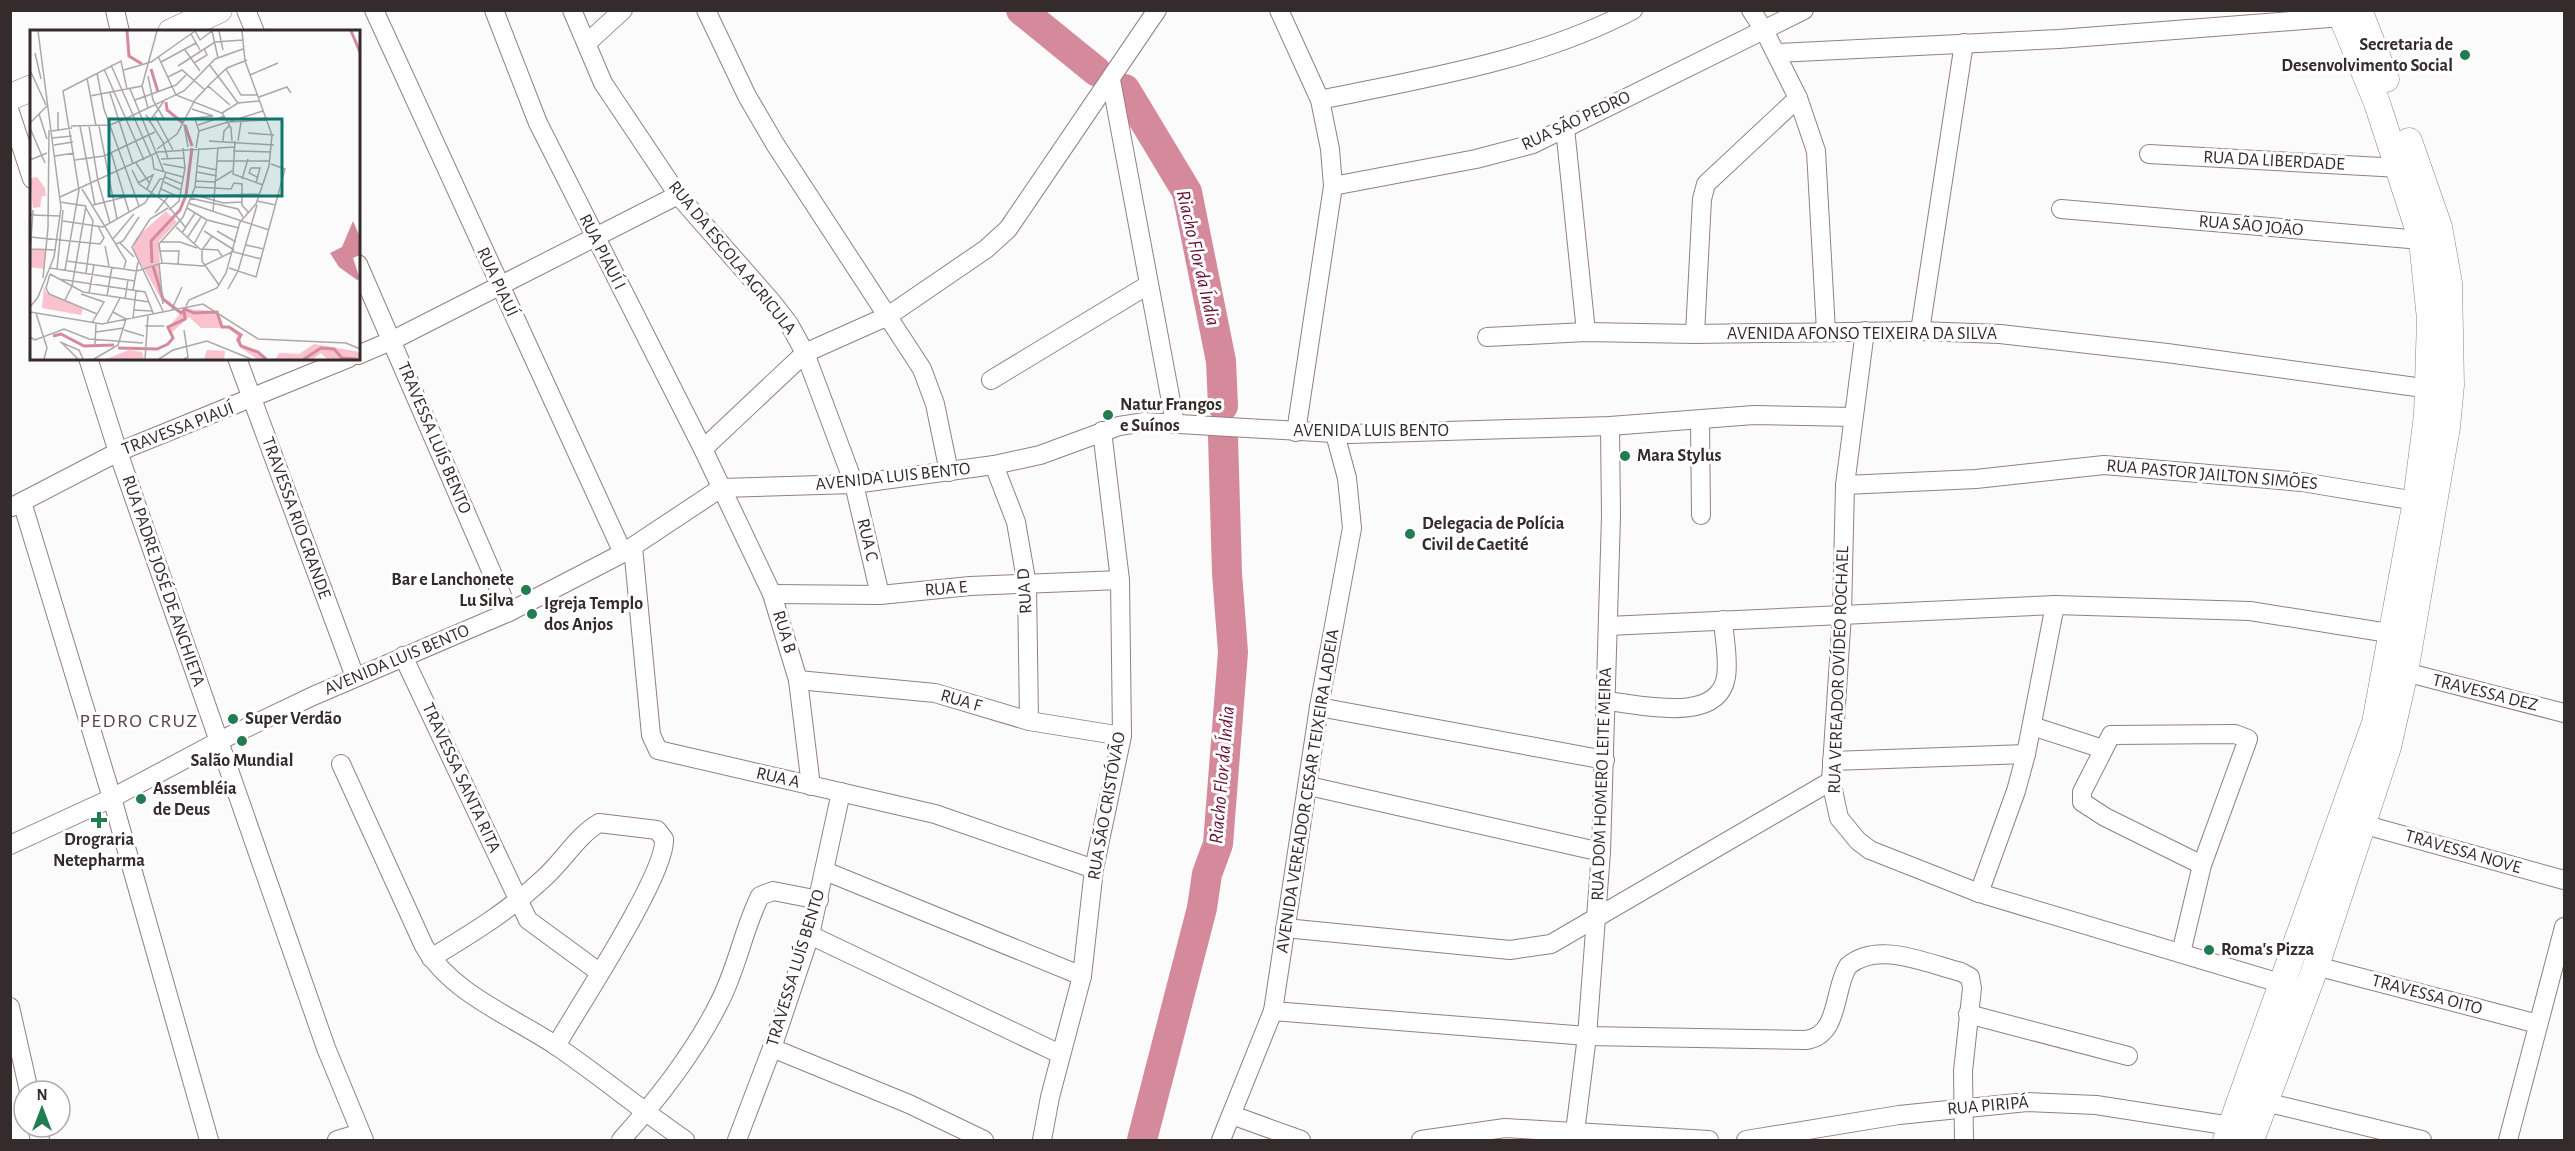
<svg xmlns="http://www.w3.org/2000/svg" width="2575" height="1151" viewBox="0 0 2575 1151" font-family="'Alegreya Sans',sans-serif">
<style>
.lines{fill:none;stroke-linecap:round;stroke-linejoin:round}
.river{stroke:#d58a9c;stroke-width:30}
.street-casing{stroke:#977d83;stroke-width:20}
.secondary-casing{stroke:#977d83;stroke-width:27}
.street{stroke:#fff;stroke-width:18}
.secondary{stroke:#fff;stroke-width:26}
.poi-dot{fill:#227c51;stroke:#fff;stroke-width:2}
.labels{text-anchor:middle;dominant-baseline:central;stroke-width:6;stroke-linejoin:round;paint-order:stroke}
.poi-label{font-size:18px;font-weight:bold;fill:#352a2c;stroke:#fff;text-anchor:start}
.street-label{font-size:18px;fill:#352a2c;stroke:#fff}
.water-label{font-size:20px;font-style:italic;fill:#690f32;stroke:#fff}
.neighbourhood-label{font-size:20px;letter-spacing:1.5px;fill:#5d464b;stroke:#fff}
.inset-river{fill:none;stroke:#d58a9c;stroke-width:3}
.inset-road{fill:none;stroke:#aca7a8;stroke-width:1.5}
.view{fill:#0f766e;fill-opacity:0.15;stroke:#0f766e;stroke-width:3}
.inset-edge{fill:none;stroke:#352a2c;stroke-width:3}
</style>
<rect width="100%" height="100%" fill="#fbfbfb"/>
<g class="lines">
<g class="river">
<path d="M1021,10L1096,71"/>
<path d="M1125,89L1187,192L1221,361L1223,406"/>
<path d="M1142,1140L1202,908L1207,874L1218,844L1233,652L1227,573L1223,437"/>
</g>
<defs>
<g id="street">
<path d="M115,10L120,32"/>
<path d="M246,10L255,32"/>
<path d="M374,10L623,553"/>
<path d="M494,10L538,123L703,449L772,594L798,680L811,786"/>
<path d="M572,10L603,83L678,195L772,302L789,324L805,353L854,484L880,595"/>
<path d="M706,10L747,96L775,144L922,369L935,404L949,472"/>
<path d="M1279,10L1320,100L1330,149L1333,186L1296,432"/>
<path d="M1751,10L1764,30L1798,98L1816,151L1826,331"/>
<path d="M587,43L623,10"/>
<path d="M1776,53L2059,39L2342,17"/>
<path d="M1111,80L1175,423"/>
<path d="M1320,100C1425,78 1536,61 1633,10"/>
<path d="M10,112L32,179"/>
<path d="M1565,128L1586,332"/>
<path d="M2149,154L2400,168"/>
<path d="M1333,186L1476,159L1533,144L1804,10"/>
<path d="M2061,209L2433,241"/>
<path d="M358,264L509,612"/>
<path d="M1865,331L1845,485L1842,614L1831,781L1839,818L1858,841L1870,850L1979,893L2293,987"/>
<path d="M1920,331L1964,43"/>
<path d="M1695,334L1702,199L1706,184L1798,98"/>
<path d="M1487,337L1586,332L1695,334L1920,331L2000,334L2167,353L2438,390"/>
<path d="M358,355L393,340L678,195"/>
<path d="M88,358L118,452L326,1048L364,1140"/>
<path d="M237,358L355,677"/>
<path d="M991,380L1148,285"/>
<path d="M1700,420L1701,515"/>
<path d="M703,449L805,353L888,316L986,249L1008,229L1157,10"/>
<path d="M994,465L1016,522L1027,585L1029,721"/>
<path d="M1845,485L1976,479L2104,465L2302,482L2428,503"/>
<path d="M22,502L112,798L209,1140"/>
<path d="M12,507L118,452L349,358"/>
<path d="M633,547L651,735L658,750L935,814L1094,869"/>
<path d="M772,594L880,595L970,586L1120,580"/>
<path d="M1608,626L2055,605L2250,611L2401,635"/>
<path d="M403,656L528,920L599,972"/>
<path d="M2405,672L2564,713"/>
<path d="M798,680L935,693L1029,721L1122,736"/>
<path d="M1606,701C1640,704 1718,725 1726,677C1729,659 1724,638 1723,620"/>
<path d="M1319,707L1605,760"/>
<path d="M2032,726L2103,749"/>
<path d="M1832,761L2026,754"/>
<path d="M341,764L424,946C451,993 511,1016 555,1045C599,1075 641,1110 685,1140"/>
<path d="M1309,786L1601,852"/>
<path d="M2362,824L2564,880"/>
<path d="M10,845L112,798L219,741L313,696L509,612L623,553L721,488L854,484L994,465L1040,455L1119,426L1145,422L1350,434L1610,426L1754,415L1853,417"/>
<path d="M825,871L1082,976"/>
<path d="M1979,893L2016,791L2026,754L2055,605"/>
<path d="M1285,928L1510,950L1551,944L1831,781"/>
<path d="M810,935L1060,1054"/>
<path d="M2181,953L2202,865L2248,739L2235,734L2111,735L2082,792V802L2105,817L2202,865"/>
<path d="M431,958C471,934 510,910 544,878C563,861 577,836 599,823L657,830L664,839C667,873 577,1009 556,1046"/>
<path d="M2316,966L2538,1024"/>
<path d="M10,1007L29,1091"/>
<path d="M1273,1011L1587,1036L1806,1040C1840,1035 1833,990 1848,966C1878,940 1928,964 1961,972L1970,977L1972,988L1963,1071L1964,1140"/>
<path d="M1968,1014L2128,1056"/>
<path d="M772,1048L909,1104L984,1140"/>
<path d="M2265,1102L2422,1140"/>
<path d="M1232,1115L1301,1140"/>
<path d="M37,1127L40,1140"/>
<path d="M337,1140L360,1133"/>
<path d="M621,1140C658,1099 694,1053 719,1003C737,969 743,930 760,896L773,891L819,900"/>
<path d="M737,1140L772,1048L810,935L841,792"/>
<path d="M1042,1140L1050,1097L1082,976L1094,869L1122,736L1120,580L1102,431"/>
<path d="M1221,1140L1273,1011L1319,707L1352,528L1347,478L1335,434"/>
<path d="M1421,1140L1505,1128L1709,1140"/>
<path d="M1574,1140L1587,1036L1601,852L1611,516L1610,426"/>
<path d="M1746,1140L1899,1115L2027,1102L2096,1105L2231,1126"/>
<path d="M2508,1140L2564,927"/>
</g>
<g id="secondary">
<path d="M2359,10L2386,79"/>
<path d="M171,32L219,10"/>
<path d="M10,97L32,88"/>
<path d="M2226,1140L2375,723L2416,501L2427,415L2430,319L2422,241L2377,103L2339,10"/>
<path d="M2251,1140L2316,966L2388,747L2405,672L2447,427L2451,385L2449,283L2439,227L2409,141"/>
</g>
</defs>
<use href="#street" class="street-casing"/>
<use href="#secondary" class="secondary-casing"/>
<use href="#street" class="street"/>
<use href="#secondary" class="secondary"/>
</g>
<g class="poi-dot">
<circle cx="2465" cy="55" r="6"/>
<circle cx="1108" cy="415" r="6"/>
<circle cx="1625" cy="456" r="6"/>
<circle cx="1410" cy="534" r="6"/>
<circle cx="526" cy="590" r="6"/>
<circle cx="532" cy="614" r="6"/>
<circle cx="233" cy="719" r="6"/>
<circle cx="242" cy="741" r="6"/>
<circle cx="141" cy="799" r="6"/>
<path d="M96 811h6v6h6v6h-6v6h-6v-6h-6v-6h6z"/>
<circle cx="2209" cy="950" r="6"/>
</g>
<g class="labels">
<g class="poi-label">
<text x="2453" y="45" text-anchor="end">Secretaria de<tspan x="2453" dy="21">Desenvolvimento Social</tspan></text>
<text x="1120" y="405">Natur Frangos<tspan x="1120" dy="21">e Suínos</tspan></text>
<text x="1637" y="456">Mara Stylus</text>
<text x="1422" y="524">Delegacia de Polícia<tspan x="1422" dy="21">Civil de Caetité</tspan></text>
<text x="514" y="580" text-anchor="end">Bar e Lanchonete<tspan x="514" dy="21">Lu Silva</tspan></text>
<text x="544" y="604">Igreja Templo<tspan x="544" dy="21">dos Anjos</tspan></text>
<text x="245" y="719">Super Verdão</text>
<text x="242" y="761" text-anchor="middle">Salão Mundial</text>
<text x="153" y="789">Assembléia<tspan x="153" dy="21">de Deus</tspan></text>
<text x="99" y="840" text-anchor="middle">Drograria<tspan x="99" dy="21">Netepharma</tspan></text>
<text x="2221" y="950">Roma's Pizza</text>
</g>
<g class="street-label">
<text transform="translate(1576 121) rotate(-25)">RUA SÃO PEDRO</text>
<text transform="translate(2274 161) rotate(3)">RUA DA LIBERDADE</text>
<text transform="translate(2251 226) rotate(5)">RUA SÃO JOÃO</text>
<text transform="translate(602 252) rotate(63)">RUA PIAUÍ I</text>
<text transform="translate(732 258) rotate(51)">RUA DA ESCOLA AGRICULA</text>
<text transform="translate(497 282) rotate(65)">RUA PIAUÍ</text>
<text x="1862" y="334">AVENIDA AFONSO TEIXEIRA DA SILVA</text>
<text transform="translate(178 429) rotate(-21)">TRAVESSA PIAUÍ</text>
<text x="1371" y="431">AVENIDA LUIS BENTO</text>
<text transform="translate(434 438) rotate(67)">TRAVESSA LUÍS BENTO</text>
<text transform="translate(2212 475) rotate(5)">RUA PASTOR JAILTON SIMÕES</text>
<text transform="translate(893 477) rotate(-6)">AVENIDA LUIS BENTO</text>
<text transform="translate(296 518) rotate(70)">TRAVESSA RIO GRANDE</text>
<text transform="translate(867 540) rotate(77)">RUA C</text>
<text transform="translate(163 581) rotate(71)">RUA PADRE JOSÉ DE ANCHIETA</text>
<text transform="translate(946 589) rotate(-5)">RUA E</text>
<text transform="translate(1025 591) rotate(-94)">RUA D</text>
<text transform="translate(784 632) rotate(73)">RUA B</text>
<text transform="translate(397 660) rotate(-23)">AVENIDA LUIS BENTO</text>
<text transform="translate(1839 670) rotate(-88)">RUA VEREADOR OVÍDEO ROCHAEL</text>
<text transform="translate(2485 693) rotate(14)">TRAVESSA DEZ</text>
<text transform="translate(961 701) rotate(16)">RUA F</text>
<text transform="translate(461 778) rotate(65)">TRAVESSA SANTA RITA</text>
<text transform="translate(778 778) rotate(13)">RUA A</text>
<text transform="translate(1602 784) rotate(-88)">RUA DOM HOMERO LEITE MEIRA</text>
<text transform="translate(1308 791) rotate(-81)">AVENIDA VEREADOR CESAR TEIXEIRA LADEIA</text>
<text transform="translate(1107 806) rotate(-80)">RUA SÃO CRISTÓVÃO</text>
<text transform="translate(2463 852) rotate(16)">TRAVESSA NOVE</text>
<text transform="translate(796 968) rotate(-73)">TRAVESSA LUÍS BENTO</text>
<text transform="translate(2427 995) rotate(15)">TRAVESSA OITO</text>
<text transform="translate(1988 1106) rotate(-5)">RUA PIRIPÁ</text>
</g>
<g class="water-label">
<text transform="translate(1198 258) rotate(77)">Riacho Flor da Índia</text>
<text transform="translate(1222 775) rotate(-85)">Riacho Flor da Índia</text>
</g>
<g class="neighbourhood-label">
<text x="139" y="721">PEDRO CRUZ</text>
</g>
</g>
<g transform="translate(30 30)">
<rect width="330" height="330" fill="#fbfbfb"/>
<path d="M7,147L15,158L16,166H12L10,177L3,178L0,148ZM136,181L147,192L129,211L131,269L103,219L106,208ZM1,220H16L14,239L0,237ZM14,256L16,262L53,279L51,285L12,278ZM154,279L185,281L193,297L211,304V315L237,329H227L211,318L206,310L207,305L197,298H171L159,287L140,304L137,299ZM284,314L330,322V329H297L291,323L283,329H246L249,323L269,324ZM99,320L112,322L114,329H76ZM177,320L195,321L194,329H174Z" fill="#f9c2ce"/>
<path d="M323,191L330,207V225L323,228L330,249L327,250L309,237L300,223L312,217Z" fill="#d58a9c"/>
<path class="inset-river" d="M97,1L99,26L112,34M321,1L330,22M121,39L128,62M136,72L137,80L153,93M155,95L162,116M122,233L121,211L150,180L156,165L162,118M123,236L133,269L151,283L155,279L164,283L187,282L192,297H199L211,305L208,310L211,316L228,322L236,329M23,306L31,304L54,316L84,315M88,318L127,319L138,314L143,308L138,297L155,289L154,280M274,329L291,318L304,319L312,328L327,329"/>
<path class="inset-road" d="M165,1L170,10L182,1M182,1L188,28M189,1L193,20M161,4L170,20M155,20L170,41M5,23L11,49M128,26L146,65L192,83L201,98L202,111M131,32L166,13M164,33L177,25L174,18M179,34L208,73M81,35L121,126M148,36L185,12L213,10M74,39L114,130M196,39L211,65H227M0,40L16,75M94,40L121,32L165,1M67,43L74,79L109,176M220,45L248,33M118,46L123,70L134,89M138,47L152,40L175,60M57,48L66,96M112,56L118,78M178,56L200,75M100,59L134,142M80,63L103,134M60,66L112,56L127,1M229,67L257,57L261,63M105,70L146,55L156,45M192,83L208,73L230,71M9,84L17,109M116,85L133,112L138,129M125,86L143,120M157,89L183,86L162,79M165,89L169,101L166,118M119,92L134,71M199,92L237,90M0,93L18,75M154,94L158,117M168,95L195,86M41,96L80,95L95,89L154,61L185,29L213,19M50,96L65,175M59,96L68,151L80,193M69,96L87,189M0,98L15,133M28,100V82M22,101L42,98M169,101L233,81M218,103L244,105M22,108L42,106M179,111L244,115M193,111L194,101L200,95M205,111L203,144L233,155M208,111L211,92M24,115L43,112M127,119L147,104L165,70L181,53L197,38L217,30M203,121L241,122M81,122L99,182M25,126L44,123M122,126L124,139L153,147M131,129L154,128M0,130L17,123M45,130L74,126L125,102M187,131H240M106,133L120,154M133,134L155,138M168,136L187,140M102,140L109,154L135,172L156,198M167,142L187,146M135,147L152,154M212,149L218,129M166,151L184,152L202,141M134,152L151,160M108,153L123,145L117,159M226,153L230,138H221L219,143L227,147M165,157L201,159L204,153L212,154V175L218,182M52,159L96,231L94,238M131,159L149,167M162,164L193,173L212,172M169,166L229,164M30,167L128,122L204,117M128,167L136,142M160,168L208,179L213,187M227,171L246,175M30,172L56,176M158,173L239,200M63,175L103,165M157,178L177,190L209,198M139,180L149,171L155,138L153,118M183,182L188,117M125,183L138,167M1,185L30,186M33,191L73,197L115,173L130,149H134M146,197L170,219L188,220L192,226M174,201L204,220M187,201L206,212M152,203L165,183M182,206L172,220V231L189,255M0,207L70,214L74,208L68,196M157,208L171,187M82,210L104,184M130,212H150L167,218M90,213L104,227M86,214L93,211L109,187M164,214L177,190M216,215L234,219M75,216L79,236M0,219L26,220M130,221H149L148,234M204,222L231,229M0,225L3,180M37,231L107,241L132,233L173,236L204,221M129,233L133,274M132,233L129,214L153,187L165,157L169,118M20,238L105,251M199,238L226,247L255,139L241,134M27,239L33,180M35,240L49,160L33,61L91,31L97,59M56,243L63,191L56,178M20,244L53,262L119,272M20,244L16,258L19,264L67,284M13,248L18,198L19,100M29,249L115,262L123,283M198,259L208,241L227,175M103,260L108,232M59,263L64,235M51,264L74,272L62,293M77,266L82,237M95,269L98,250M35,270L42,256L56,176M156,276L159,270L187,258L196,243L210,192L226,174L239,136L242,105L215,31L212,1M0,277L8,267L24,227L31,178L8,1M142,279L152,257M103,280L122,281M133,281L102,217L120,189L138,178M0,282L72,294L173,274L228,309L316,313L330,319M6,283L17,318L14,329M103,288L106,261M77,293L90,268M115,296H134M94,300L114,306M66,302L94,298M0,307L5,310L34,299L59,309L113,313M30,312L49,320L53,329M32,313L48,329M65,314L66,294M64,329L88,315L96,289L83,282M115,329L118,285M129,329L143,320L177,311L221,329M154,329L158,327L154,300"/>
<path class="view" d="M79,89H252V166H79Z"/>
<rect width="330" height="330" class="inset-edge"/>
</g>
<rect width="2575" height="1151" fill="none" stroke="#352a2c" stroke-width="24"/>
<g transform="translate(42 1109)"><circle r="28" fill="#ffffff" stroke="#aeaaab" stroke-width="1.5"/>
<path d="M0-4.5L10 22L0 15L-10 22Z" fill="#227c51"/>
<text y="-9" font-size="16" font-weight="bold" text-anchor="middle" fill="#352a2c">N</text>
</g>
</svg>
